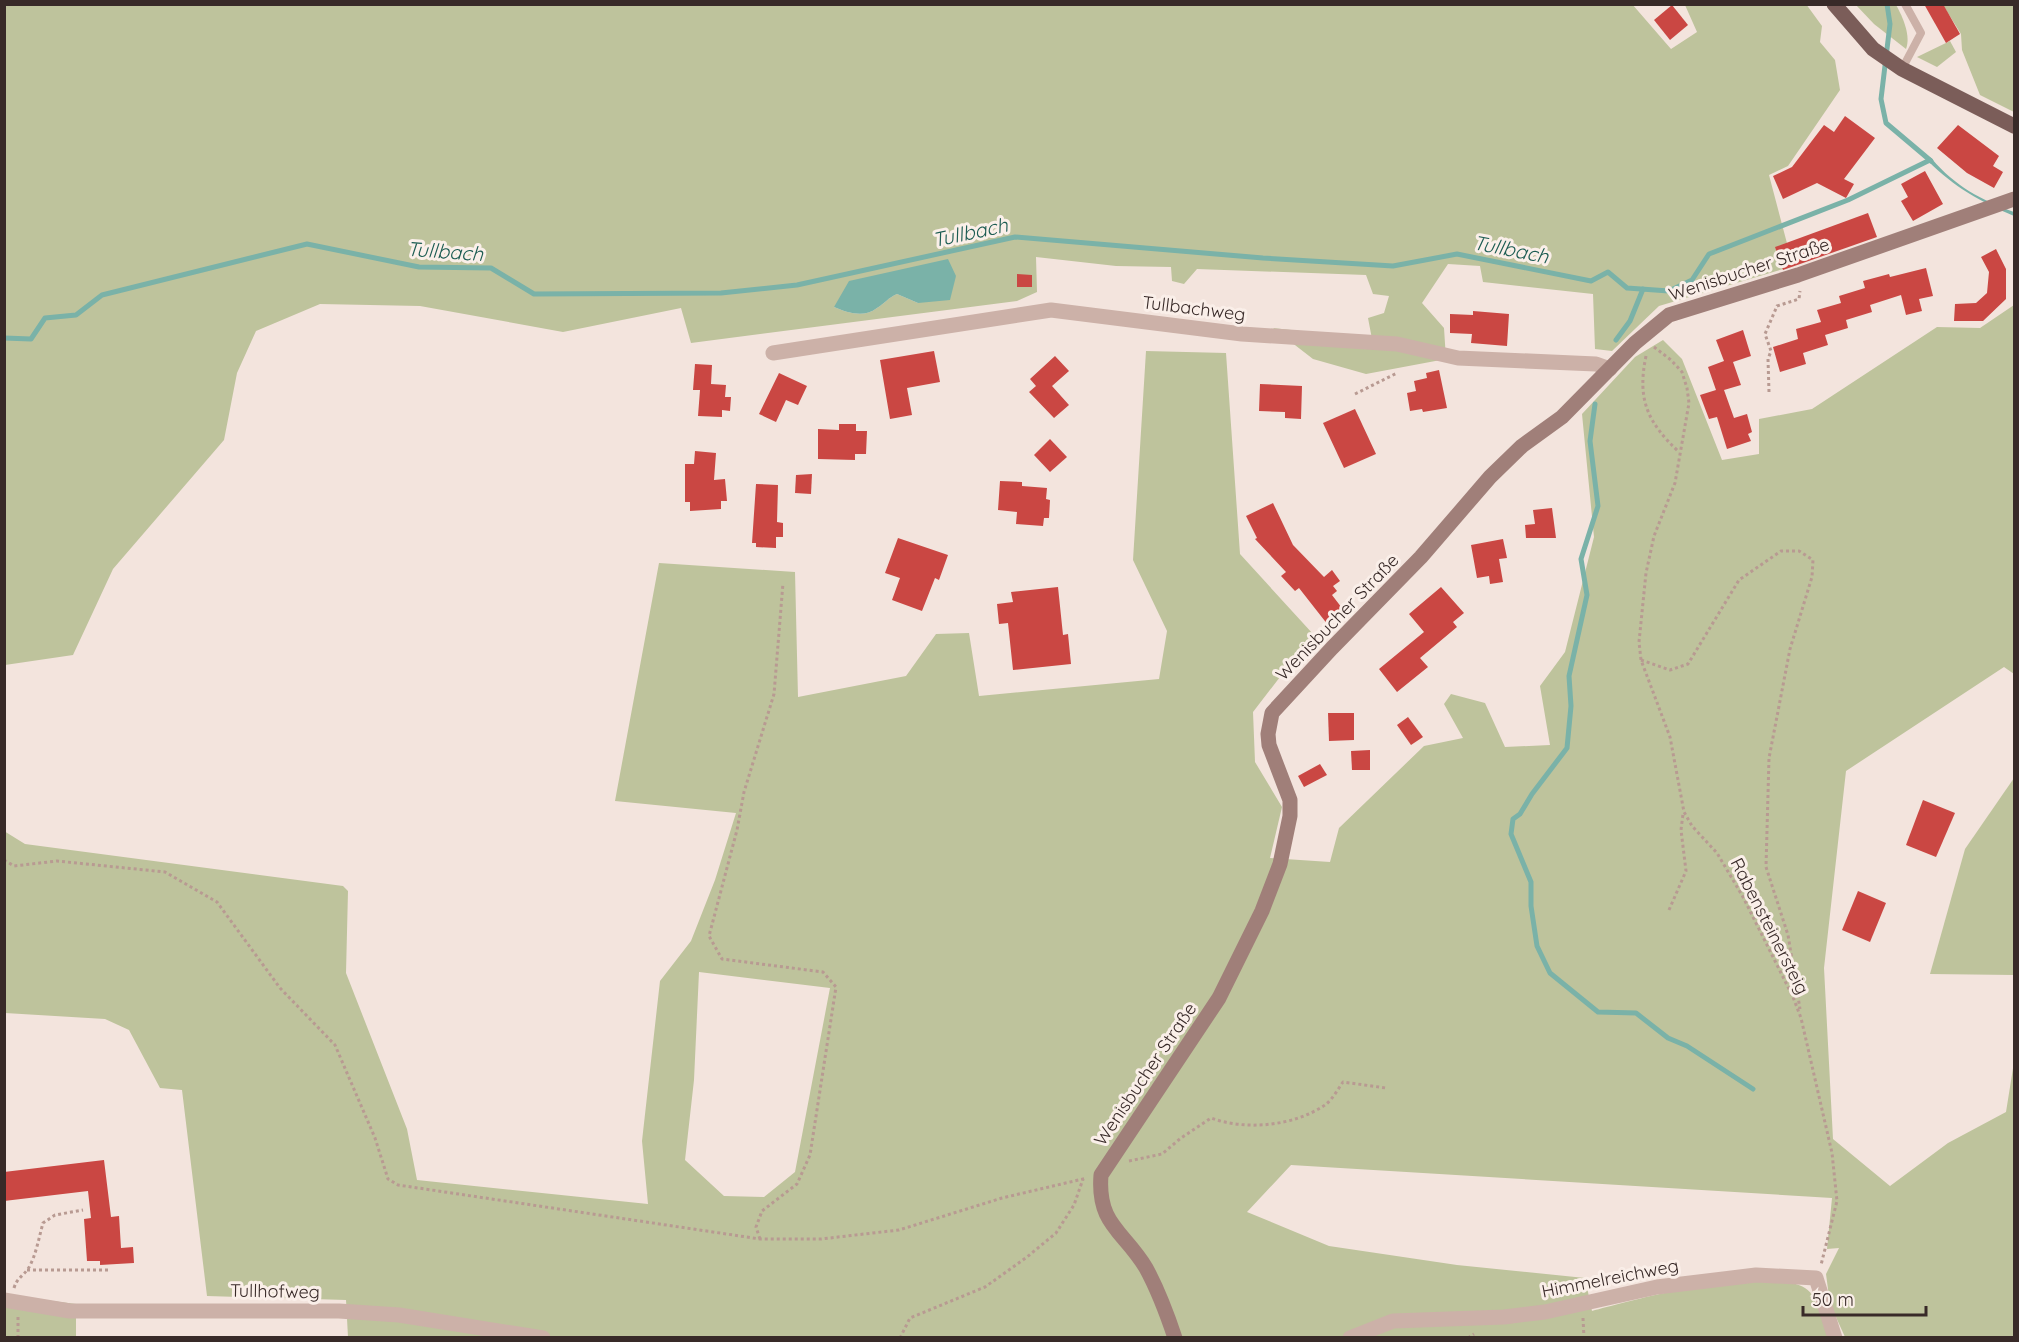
<svg xmlns="http://www.w3.org/2000/svg" width="2019" height="1342" viewBox="0 0 2019 1342" font-family="Quicksand,sans-serif">
<style>
.green{fill:#bec39c;fill-rule:evenodd}
.water{fill:#7ab2a8}
.lines{fill:none;stroke-linecap:round;stroke-linejoin:round}
.stream{stroke:#7ab2a8;stroke-width:5}
.building{fill:#ca4743}
.path{stroke:#b89a92;stroke-width:3;stroke-dasharray:3 3;stroke-linecap:butt}
.lane{stroke:#ccb1a8;stroke-width:8}
.street{stroke:#ccb1a8;stroke-width:15}
.secondary{stroke:#a07f79;stroke-width:15}
.primary{stroke:#7b5d59;stroke-width:15}
.labels{text-anchor:middle;dominant-baseline:central;stroke-width:6;stroke-linejoin:round;paint-order:stroke}
.street-label{font-size:18px;fill:#382a28;stroke:#faefe9}
.water-label{font-size:20px;font-style:italic;fill:#1c5c52;stroke:#faefe9}
</style>
<rect width="100%" height="100%" fill="#f3e4dd"/>
<g class="green">
<path d="M1632,4L1671,49L1697,32L1685,5L1806,4L1822,26L1820,42L1835,60L1840,90L1788,166L1769,175L1793,266L1659,306L1612,351L1595,349L1593,294L1483,282L1480,266L1448,264L1422,303L1444,328L1446,359L1366,374L1313,359L1273,328L1372,339L1368,318L1384,313L1389,296L1373,294L1366,275L1197,269L1184,284L1172,281L1171,267L1116,266L1036,257L1037,292L1017,301L691,343L681,308L563,332L420,306L320,304L256,331L237,373L224,440L113,569L73,655L5,665L4,5ZM956,276L918,303L897,294C888,298 885,303 877,308C864,318 848,313 834,307Z"/>
<path d="M1856,5H1896C1903,17 1911,36 1906,49L1874,24Z"/>
<path d="M1943,5H2014V112L1980,95L1962,50L1961,34Z"/>
<path d="M1950,41L1956,52L1937,67L1917,57Z"/>
<path d="M2014,305V674L2004,667L1846,771L1824,968L1833,1139L1890,1186L1948,1143L2006,1112L2014,1062V1337H1845L1830,1304L1826,1274L1839,1248L1827,1249L1832,1198L1291,1165L1247,1212L1329,1246L1457,1265L1585,1278L1592,1311C1637,1299 1765,1264 1805,1288C1820,1298 1823,1322 1829,1337H348L346,1300L207,1296L182,1090L160,1088L129,1030L105,1019L5,1013L4,831L25,844L343,886L348,891L346,973L407,1129L417,1180L648,1204L642,1141L660,981L691,941L715,880L736,813L615,801L659,563L795,572L798,697L906,676L936,634L969,633L979,696L1159,679L1167,631L1133,560L1146,351L1226,353L1240,554L1313,634L1253,712L1255,762L1282,807L1270,858L1330,862L1339,828L1424,746L1463,738L1444,704L1451,694L1485,703L1505,747L1550,745L1540,686L1565,652L1594,537L1582,414L1635,357L1663,340L1682,359L1722,460L1759,454V419L1812,409L1937,327L1980,328ZM699,972L830,988L795,1172L764,1197L724,1196L685,1160L694,1080Z"/>
<path d="M2014,778V975L1930,974L1965,849Z"/>
<path d="M5,1295L76,1304V1337L5,1338Z"/>
</g>
<g class="water">
<path d="M1932,159C1955,186 1981,200 2014,212V216C1981,202 1954,187 1928,161Z"/>
<path d="M948,259L956,276L950,300L918,303L897,294C888,298 885,303 877,308C864,318 848,313 834,307L849,281Z"/>
</g>
<g class="lines">
<g class="stream">
<path d="M1887,4L1890,24L1881,99L1886,123L1931,161"/>
<path d="M4,338L31,339L45,318L76,315L102,295L307,244L419,267L491,268L534,294L721,293L797,285L1015,237L1263,258L1393,266L1457,254L1591,281L1608,272L1627,288L1669,291L1692,280L1709,254L1848,200L1930,160"/>
<path d="M1616,340L1630,321L1643,289"/>
<path d="M1595,404L1590,441L1598,506L1581,559L1587,595L1569,676L1571,706L1567,748L1532,794L1520,814L1513,819L1511,834L1531,882V906L1537,946L1550,973L1598,1012L1636,1013L1668,1038L1687,1046L1753,1089"/>
</g>
</g>
<g class="building">
<path d="M1924,4H1943L1960,34L1946,43Z"/>
<path d="M1672,5L1688,25L1670,40L1654,20Z"/>
<path d="M1845,116L1875,138L1844,179L1854,184L1846,198L1817,183L1783,199L1773,176L1792,167L1824,125L1834,132Z"/>
<path d="M1958,125L1999,156L1993,166L2003,172L1994,188L1967,173L1937,148Z"/>
<path d="M1925,171L1943,204L1913,221L1901,201L1908,197L1901,184Z"/>
<path d="M1868,213L1877,237L1783,270L1775,247Z"/>
<path d="M1996,249L2006,269V299L1983,321H1954L1955,304L1976,303L1987,293L1989,272L1981,257Z"/>
<path d="M1926,268L1933,296L1919,299L1922,311L1906,315L1901,295L1870,305L1872,312L1846,320L1848,328L1825,335L1828,345L1803,353L1806,364L1780,372L1773,347L1798,339L1796,329L1821,322L1817,310L1841,303L1839,296L1865,288L1863,281L1889,274L1890,277Z"/>
<path d="M1017,274L1032,275V287H1017Z"/>
<path d="M1473,311L1509,314L1507,346L1471,343L1472,334L1450,333V314L1473,315Z"/>
<path d="M1743,330L1751,356L1733,362L1741,385L1724,390L1734,418L1747,414L1752,432L1748,434L1751,441L1727,449L1717,417L1709,419L1700,395L1716,390L1708,367L1724,361L1716,340Z"/>
<path d="M934,351L940,382L907,388L912,415L890,419L880,360Z"/>
<path d="M1055,356L1069,371L1052,386L1069,405L1054,418L1029,392L1036,386L1030,379Z"/>
<path d="M695,364L712,365L711,384L726,385L725,397H731L730,411L722,410V417L698,416L700,390H693Z"/>
<path d="M1439,370L1447,408L1423,412L1422,409L1410,411L1407,393L1416,391L1414,381L1427,378L1426,373Z"/>
<path d="M779,373L807,386L798,405L786,400L776,422L759,414Z"/>
<path d="M1260,384L1302,386L1301,419L1285,418V412L1259,411Z"/>
<path d="M1355,409L1376,454L1344,468L1323,423Z"/>
<path d="M839,424H856V431H867L866,454H855V460L818,459V429L839,430Z"/>
<path d="M1050,439L1067,457L1050,472L1034,455Z"/>
<path d="M695,451L716,453L714,480L725,479L727,501H721V509L690,511V502H685V464H694Z"/>
<path d="M812,474L811,494L795,493L796,475Z"/>
<path d="M1000,481L1022,482V486L1047,488L1046,499L1050,500L1049,518H1044L1043,526L1016,524L1017,512L998,510Z"/>
<path d="M756,484L778,485L777,522L783,523V537H776V548L756,547V543H752Z"/>
<path d="M1273,503L1293,545L1324,577L1332,570L1340,581L1333,586L1337,591L1332,595L1345,612L1328,625L1299,588L1295,591L1281,576L1286,572L1255,539L1257,538L1246,516Z"/>
<path d="M1552,508L1556,538H1526L1525,525L1535,524L1533,510Z"/>
<path d="M898,538L948,555L939,580L935,578L922,611L892,600L900,578L885,573Z"/>
<path d="M1503,539L1507,558L1499,559L1503,582L1490,584L1489,576L1477,578L1471,545Z"/>
<path d="M1058,587L1063,635L1068,634L1071,664L1013,670L1008,623L999,624L997,604L1013,602L1011,592Z"/>
<path d="M1441,587L1464,613L1453,622L1457,627L1420,658L1428,667L1397,692L1379,669L1424,632L1409,614Z"/>
<path d="M1328,713H1354V740L1329,741Z"/>
<path d="M1408,717L1423,737L1411,745L1397,725Z"/>
<path d="M1370,750V770H1352L1351,751Z"/>
<path d="M1320,764L1327,775L1304,787L1298,776Z"/>
<path d="M1923,800L1955,813L1936,857L1906,845Z"/>
<path d="M1858,891L1886,903L1870,942L1842,930Z"/>
<path d="M104,1160L111,1217L119,1216L121,1248L133,1247L134,1263L100,1265V1261H87L84,1219L91,1218L88,1191L4,1201V1172Z"/>
</g>
<g class="lines">
<g class="path">
<path d="M1654,347L1671,360L1682,372L1687,388L1689,403L1675,483L1654,536L1646,573L1639,642L1641,660L1670,737L1684,812L1692,826L1717,853L1743,897L1793,997L1801,1018L1832,1153L1837,1201L1821,1265"/>
<path d="M1646,356C1637,399 1647,422 1679,452"/>
<path d="M1769,392L1768,359L1771,351L1765,334L1777,306L1799,299L1800,291"/>
<path d="M1355,394L1397,373"/>
<path d="M1641,660L1670,670L1688,664L1739,580L1781,551H1799L1813,560L1812,577L1790,649L1769,758L1766,867L1788,935L1800,1009"/>
<path d="M4,860L14,866L57,861L165,872L217,902L280,988L335,1045L375,1138L388,1179L398,1185L760,1239H821L899,1230L1002,1198L1087,1178"/>
<path d="M1669,910L1686,871L1681,830L1683,814"/>
<path d="M1129,1161L1162,1154L1181,1138L1211,1118C1246,1131 1294,1126 1325,1105C1332,1100 1338,1089 1343,1082L1386,1088"/>
<path d="M760,1239L756,1227L762,1211L797,1184L810,1155L836,987L823,972L722,959L709,936L737,830L744,792L774,694L783,583"/>
<path d="M27,1270H111"/>
<path d="M14,1288C17,1278 22,1277 28,1269C36,1256 39,1237 43,1223L55,1215L83,1210"/>
<path d="M1583,1318L1584,1338"/>
<path d="M18,1338V1317"/>
<path d="M900,1338L910,1318L985,1287L1027,1257L1056,1233L1074,1205L1083,1179"/>
<path d="M1468,1338L1474,1334"/>
</g>
<path class="lane" d="M1902,69L1921,33L1905,4"/>
<g class="street">
<path d="M773,353L1051,310L1242,334L1397,344L1458,358L1596,364L1610,369"/>
<path d="M4,1300L70,1311H339L399,1315L543,1338"/>
<path d="M1350,1338L1393,1321L1504,1317L1545,1312L1657,1287L1756,1275L1816,1278L1835,1338"/>
</g>
<path class="secondary" d="M1175,1338C1167,1314 1158,1290 1146,1268C1124,1231 1097,1225 1101,1175L1219,998L1262,911L1280,864L1290,816V800L1269,745L1268,734L1272,713L1332,648L1421,557L1490,477L1522,446L1562,417L1635,343L1669,315L1798,275L2014,199"/>
<path class="primary" d="M1834,4L1873,49L1902,69L2014,126"/>
</g>
<g class="labels">
<g class="street-label">
<text transform="translate(1749 269) rotate(-18)">Wenisbucher Straße</text>
<text transform="translate(1194 308) rotate(7)">Tullbachweg</text>
<text transform="translate(1337 617) rotate(-46)">Wenisbucher Straße</text>
<text transform="translate(1770 926) rotate(63)">Rabensteinersteig</text>
<text transform="translate(1145 1074) rotate(-56)">Wenisbucher Straße</text>
<text transform="translate(1610 1278) rotate(-11)">Himmelreichweg</text>
<text transform="translate(275 1291) rotate(1)">Tullhofweg</text>
</g>
<g class="water-label">
<text transform="translate(970 232) rotate(-12)">Tullbach</text>
<text transform="translate(1511 249) rotate(11)">Tullbach</text>
<text transform="translate(445 251) rotate(4)">Tullbach</text>
</g>
</g>
<rect width="2019" height="1342" fill="none" stroke="#382a28" stroke-width="12"/>
<path d="M1803 1306v9h123v-9" fill="none" stroke="#382a28" stroke-width="3"/>
<text x="1812" y="1306" font-size="18" fill="#382a28" stroke="#faefe9" stroke-width="4.5" paint-order="stroke">50 m</text>
</svg>
